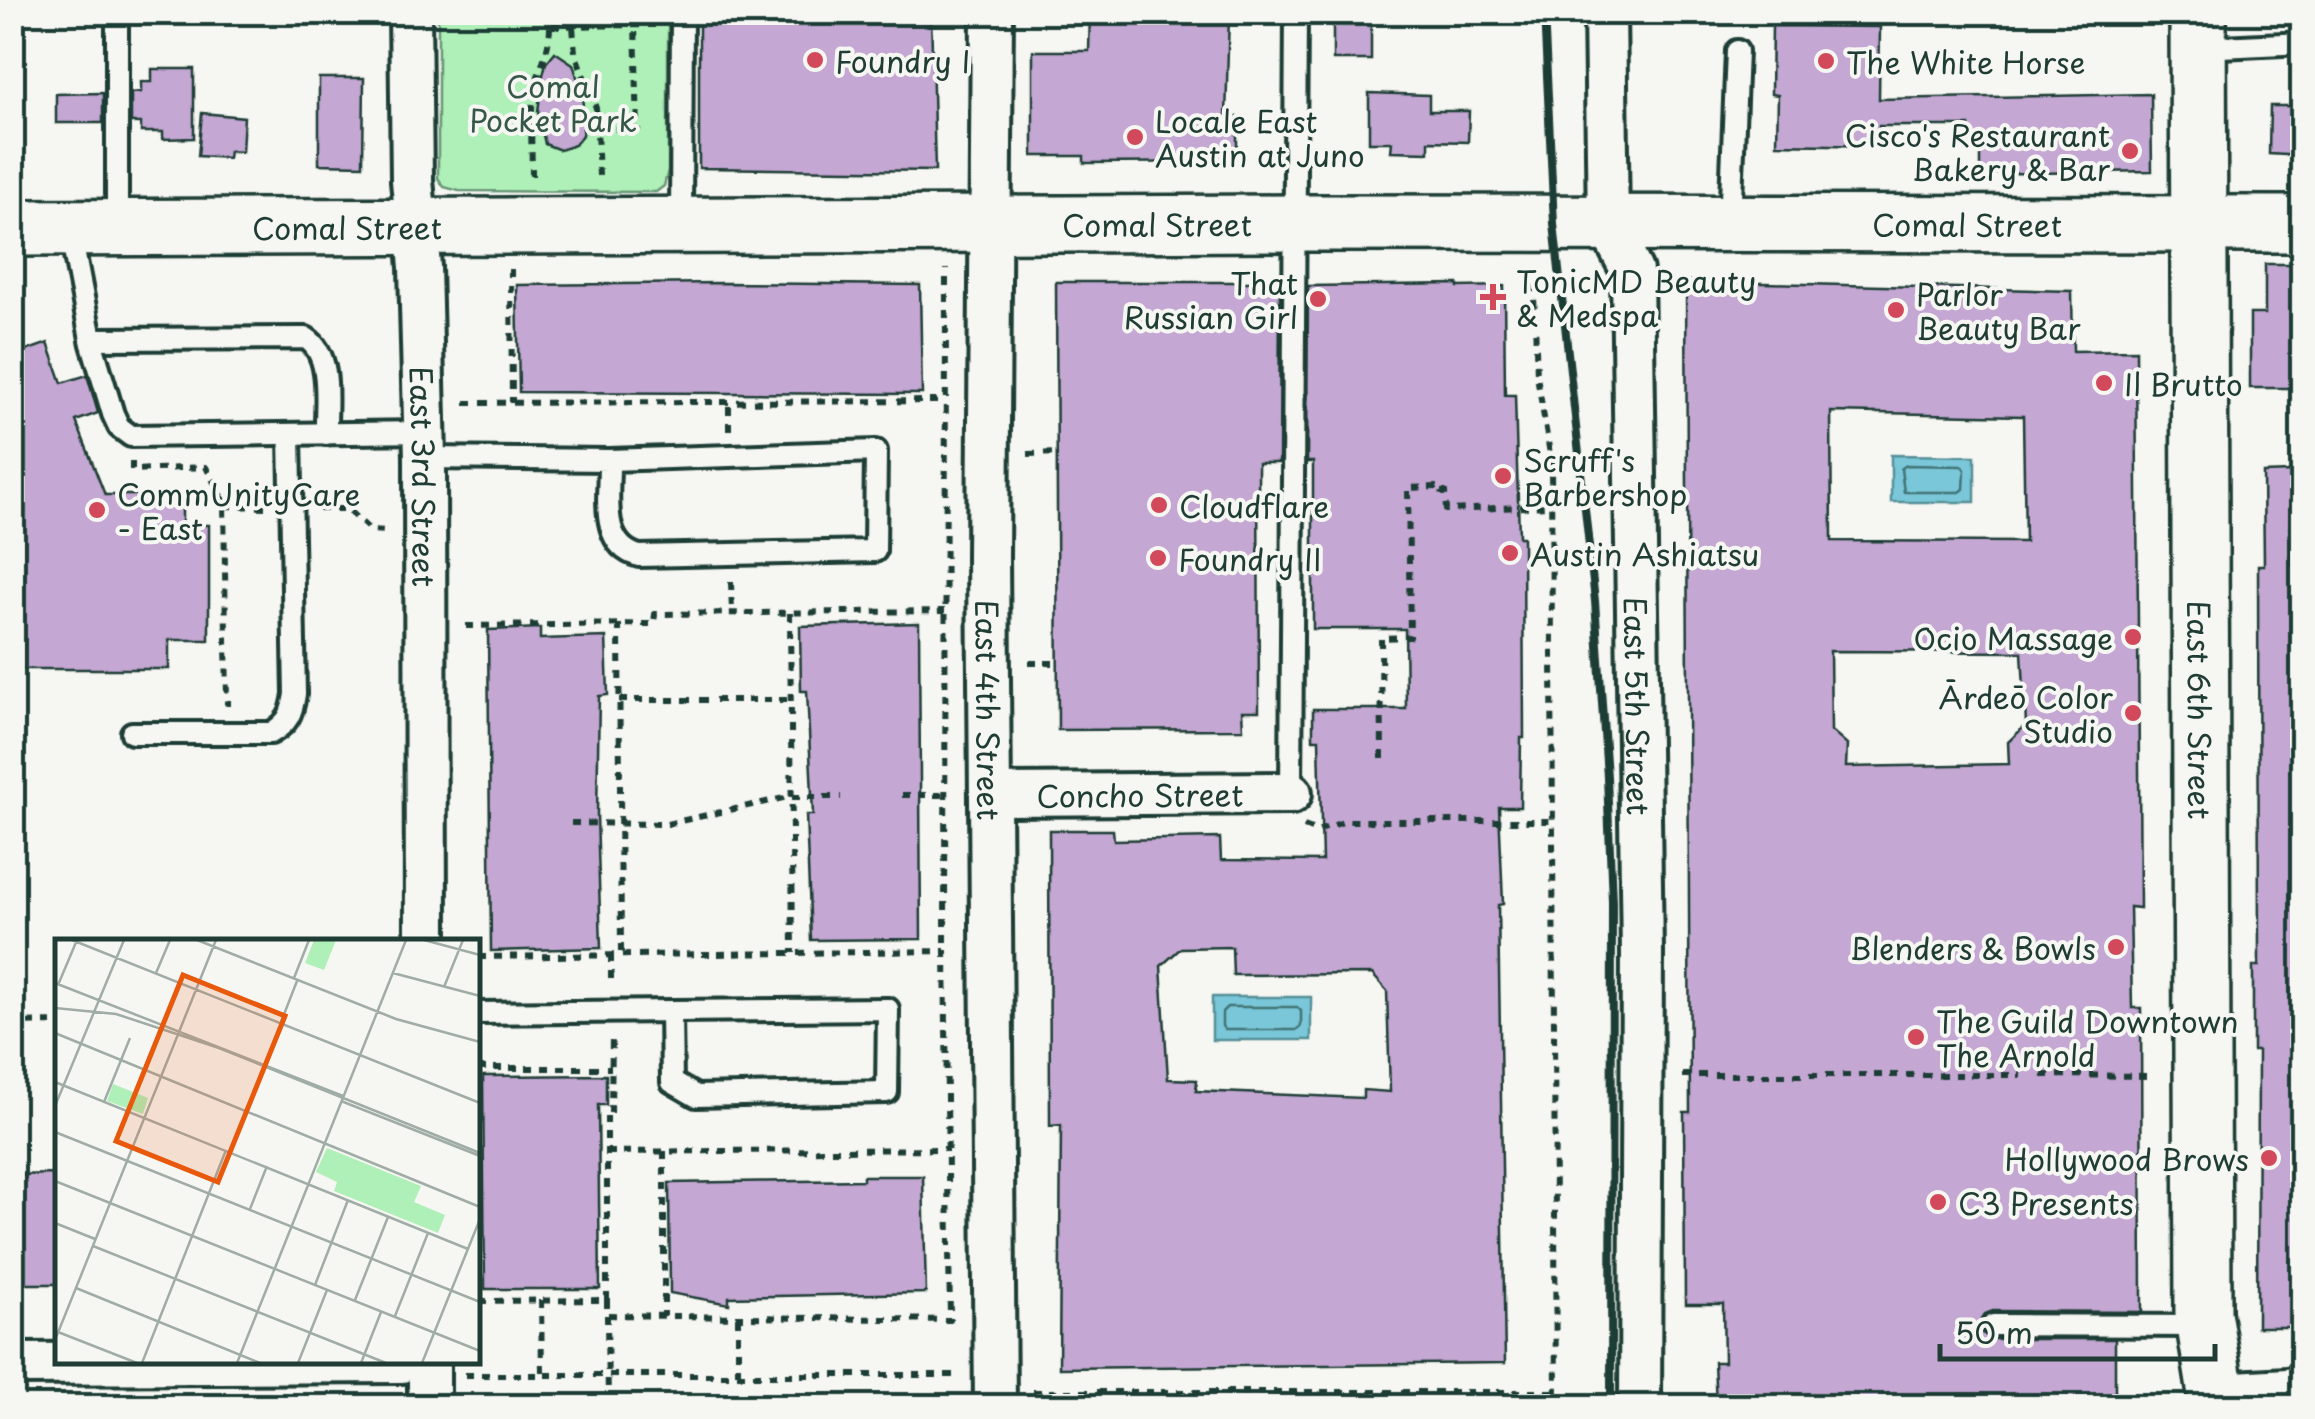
<svg xmlns="http://www.w3.org/2000/svg" width="2315" height="1419" viewBox="0 0 2315 1419" font-family="'Playpen Sans',sans-serif">
<style>
.green{fill:#aff0b8;stroke:#679676;stroke-width:2.5}
.water{fill:#7ac7d9;stroke:#569097;stroke-width:2.5}
.lines{fill:none;stroke-linecap:round;stroke-linejoin:round}
.shore{stroke:#437476;stroke-width:2.5}
.building{fill:#c4a7d3;stroke:#1f3d34;stroke-width:2.5;fill-rule:evenodd}
.lane-casing{stroke:#1f3d34;stroke-width:28}
.street-casing{stroke:#1f3d34;stroke-width:48}
.secondary-casing{stroke:#1f3d34;stroke-width:62}
.path{stroke:#1f3d34;stroke-width:6;stroke-dasharray:8 8;stroke-linecap:butt}
.lane{stroke:#f6f6f2;stroke-width:20}
.street{stroke:#f6f6f2;stroke-width:40}
.secondary{stroke:#f6f6f2;stroke-width:55}
.rail{stroke:#1f3d34;stroke-width:8}
.poi-dot{fill:#d1495b;stroke:#f6f6f2;stroke-width:4}
.labels{text-anchor:middle;dominant-baseline:central;stroke-width:8;stroke-linejoin:round;paint-order:stroke}
.poi-label{font-size:30px;fill:#1f3d34;stroke:#f6f6f2;text-anchor:start}
.park-label{font-size:30px;fill:#355848;stroke:#f6f6f2}
.street-label{font-size:30px;fill:#1f3d34;stroke:#f6f6f2}
.inset-road{fill:none;stroke:#a0aca6;stroke-width:2.5}
.view{fill:#e8590c;fill-opacity:0.15;stroke:#e8590c;stroke-width:5}
.inset-edge{fill:none;stroke:#1f3d34;stroke-width:5}
</style>
<rect width="100%" height="100%" fill="#f6f6f2"/>
<filter id="ink" filterUnits="userSpaceOnUse"><feTurbulence type="fractalNoise" baseFrequency=".01" numOctaves="2"/><feDisplacementMap in="SourceGraphic" scale="20" xChannelSelector="R" yChannelSelector="G"/><feConvolveMatrix kernelMatrix="1 2 1 2 8 2 1 2 1" color-interpolation-filters="sRGB"/></filter>
<g filter="url(#ink)">
<path class="green" d="M438,13H668V170L664,186L656,192L459,191L444,187L438,178Z"/>
<g class="water">
<path d="M1891,455L1975,456V502H1891Z"/>
<rect x="1212" y="997" width="99" height="43"/>
</g>
<g class="lines">
<g class="shore">
<path d="M1906,465L1962,466L1965,470L1964,489L1960,492H1904L1901,469Z"/>
<path d="M1227,1007H1297L1301,1011V1026L1296,1030H1225L1222,1026V1012Z"/>
</g>
</g>
<g class="building">
<path d="M699,12H931L935,171L699,168Z"/>
<path d="M1090,12L1229,14L1226,117H1237V162L1084,163V156H1033V51H1089Z"/>
<rect x="1333" y="12" width="38" height="48"/>
<path d="M1772,26L1880,27L1879,99L2151,94L2152,171L1980,174V146H1969V126H1879V146L1777,144L1778,95L1771,94Z"/>
<path d="M555,52L573,64L582,93L584,122L582,135L575,145L560,150L545,144L538,112L542,79L546,63Z"/>
<path d="M152,69H194V138L163,139V132H141V123H131V93L141,92V82H152Z"/>
<path d="M319,78H364L363,165L319,164Z"/>
<path d="M103,93V123H56V94Z"/>
<path d="M1369,93L1429,95V111H1469L1468,142L1429,141V152L1391,151L1392,142H1369Z"/>
<path d="M2270,106H2302V156L2269,154Z"/>
<path d="M202,113L244,117L242,152L229,151L228,158L198,156Z"/>
<path d="M2265,264H2302V388H2250V314H2265Z"/>
<path d="M1686,281L2072,291L2073,351L2136,350L2140,908L2130,907L2132,1008H2141L2142,1312L1993,1311L1985,1314L1979,1324L1982,1333L1993,1339H2115V1406H1716L1714,1362H1724L1723,1304H1685L1684,1112H1690ZM1831,412L2023,416L2025,542L1832,541ZM1830,651L2022,652L2026,725L2008,742L2009,764L1846,767L1847,745L1831,731Z"/>
<path d="M1056,282H1257V287L1280,286L1279,463H1258L1259,711H1242L1243,729L1058,730Z"/>
<path d="M723,283L920,285L922,394L519,392L517,285Z"/>
<path d="M1458,284V287L1504,286L1505,395H1515L1519,537H1523L1524,738H1521L1520,807H1499L1503,904L1498,905L1505,1363L1059,1368L1061,1125L1050,1126L1049,830H1113L1114,840L1220,838L1221,860L1322,861L1319,739H1313V709H1406L1405,629H1313V462H1307L1308,286ZM1232,947L1233,975L1372,974L1387,991L1390,1092L1363,1090V1098L1196,1091L1197,1080L1168,1079L1161,966L1181,948Z"/>
<path d="M48,343L62,383L87,375L98,413L76,421L105,495H182V525H209V640H169V669H12V356Z"/>
<path d="M2290,472L2291,565H2302V1327H2257L2258,1051H2253V966H2259L2258,565H2264L2263,473Z"/>
<path d="M919,623L921,939L811,940L806,815H813L807,691H801L800,626Z"/>
<path d="M540,628V639L606,637L608,695L599,696L597,814L601,948L491,951L488,630Z"/>
<path d="M606,1075V1105H598L600,1289H485L483,1076Z"/>
<path d="M58,1174V1284H12V1175Z"/>
<path d="M863,1176H923L926,1293L729,1297V1304L670,1293L669,1183L863,1180Z"/>
</g>
<g class="lines">
<defs>
<g id="lane">
<path d="M117,12V225"/>
<path d="M2200,48L2302,43"/>
<path d="M1730,224L1737,51"/>
<path d="M681,225L682,12"/>
<path d="M70,230L92,344L113,414L119,427L131,436L424,432"/>
<path d="M91,339L306,338C334,356 325,406 326,434"/>
<path d="M425,458L609,460L876,451L875,551L639,556C598,545 610,493 609,460"/>
<path d="M132,733H271C288,723 292,714 295,694L290,435"/>
<path d="M1291,793L1296,12"/>
<path d="M478,1013L888,1009L887,1092L696,1096L672,1082L671,1013"/>
<path d="M1993,1325L2203,1326"/>
</g>
<g id="street">
<path id="s1" d="M410,12L412,180L420,267L425,458L426,942"/>
<path id="s2" d="M992,12L988,557L995,1406"/>
<path id="s3" d="M1605,12L1608,225L1632,271L1642,953L1640,1406"/>
<path id="s4" d="M990,795L1291,793"/>
<path d="M12,1364L401,1362"/>
<path d="M2218,1393L2302,1388"/>
<path d="M429,1406V1362"/>
</g>
<g id="secondary">
<path id="s5" d="M2198,12L2203,1313L2218,1406"/>
<path id="s6" d="M12,228L1294,223L2302,224"/>
</g>
</defs>
<use href="#lane" class="lane-casing"/>
<use href="#street" class="street-casing"/>
<use href="#secondary" class="secondary-casing"/>
<g class="path">
<path d="M550,12V26L655,25"/>
<path d="M572,12L575,53L596,108L599,176"/>
<path d="M599,129H638L635,25"/>
<path d="M532,176C532,147 529,116 535,88C540,65 550,50 550,26"/>
<path d="M1533,268L1537,376L1551,460L1556,1406"/>
<path d="M511,269L512,403"/>
<path d="M465,403L945,401"/>
<path d="M729,430V402"/>
<path d="M1028,454L1057,453"/>
<path d="M132,462V470L206,467L224,502L227,703H231"/>
<path d="M225,506L267,507"/>
<path d="M319,509H347L370,530L388,531"/>
<path d="M731,582L732,613"/>
<path d="M790,613L793,953"/>
<path d="M619,624L621,955"/>
<path d="M466,626L650,624L654,623L655,614L945,611"/>
<path d="M1029,663H1057"/>
<path d="M619,700H791"/>
<path d="M1382,759L1381,638L1410,637L1408,488L1440,487L1441,492H1445L1446,510L1552,506"/>
<path d="M902,795H946"/>
<path d="M571,823L667,824L788,797H841"/>
<path d="M1304,826L1317,831L1346,821H1555"/>
<path d="M611,955V986"/>
<path d="M478,957L945,951"/>
<path d="M12,1023L58,1022"/>
<path d="M478,1068H611"/>
<path d="M1682,1075H2021"/>
<path d="M2042,1075L2153,1076"/>
<path d="M664,1151V1316"/>
<path d="M607,1152L948,1149"/>
<path d="M541,1300L542,1374"/>
<path d="M607,1300V1114L611,1115L612,1035"/>
<path d="M479,1301L607,1300V1315L950,1320L945,951L946,269"/>
<path d="M607,1315L608,1406"/>
<path d="M738,1317V1375"/>
<path d="M465,1375H958"/>
<path d="M1033,1392H1556"/>
</g>
<use href="#lane" class="lane"/>
<use href="#street" class="street"/>
<use href="#secondary" class="secondary"/>
<path class="rail" d="M1544,12L1554,224L1595,601L1607,777L1612,902L1611,1406"/>
</g>
</g>
<g class="poi-dot">
<circle cx="815" cy="60" r="10"/>
<circle cx="1826" cy="61" r="10"/>
<circle cx="1135" cy="137" r="10"/>
<circle cx="2130" cy="151" r="10"/>
<path d="M1488 282h10v10h10v10h-10v10h-10v-10h-10v-10h10z"/>
<circle cx="1318" cy="299" r="10"/>
<circle cx="1896" cy="310" r="10"/>
<circle cx="2104" cy="383" r="10"/>
<circle cx="1503" cy="476" r="10"/>
<circle cx="1159" cy="505" r="10"/>
<circle cx="97" cy="510" r="10"/>
<circle cx="1510" cy="553" r="10"/>
<circle cx="1158" cy="558" r="10"/>
<circle cx="2133" cy="637" r="10"/>
<circle cx="2133" cy="713" r="10"/>
<circle cx="2116" cy="947" r="10"/>
<circle cx="1916" cy="1037" r="10"/>
<circle cx="2269" cy="1158" r="10"/>
<circle cx="1938" cy="1202" r="10"/>
</g>
<g class="labels">
<g class="poi-label">
<text x="835" y="60">Foundry I</text>
<text x="1846" y="61">The White Horse</text>
<text x="1155" y="120">Locale East<tspan x="1155" dy="34">Austin at Juno</tspan></text>
<text x="2110" y="134" text-anchor="end">Cisco's Restaurant<tspan x="2110" dy="34">Bakery &amp; Bar</tspan></text>
<text x="1516" y="280">TonicMD Beauty<tspan x="1516" dy="34">&amp; Medspa</tspan></text>
<text x="1298" y="282" text-anchor="end">That<tspan x="1298" dy="34">Russian Girl</tspan></text>
<text x="1916" y="293">Parlor<tspan x="1916" dy="34">Beauty Bar</tspan></text>
<text x="2124" y="383">Il Brutto</text>
<text x="1523" y="459">Scruff's<tspan x="1523" dy="34">Barbershop</tspan></text>
<text x="117" y="493">CommUnityCare<tspan x="117" dy="34">- East</tspan></text>
<text x="1179" y="505">Cloudflare</text>
<text x="1530" y="553">Austin Ashiatsu</text>
<text x="1178" y="558">Foundry II</text>
<text x="2113" y="637" text-anchor="end">Ocio Massage</text>
<text x="2113" y="696" text-anchor="end">Ārdeō Color<tspan x="2113" dy="34">Studio</tspan></text>
<text x="2096" y="947" text-anchor="end">Blenders &amp; Bowls</text>
<text x="1936" y="1020">The Guild Downtown<tspan x="1936" dy="34">The Arnold</tspan></text>
<text x="2249" y="1158" text-anchor="end">Hollywood Brows</text>
<text x="1958" y="1202">C3 Presents</text>
</g>
<g class="park-label">
<text x="553" y="85">Comal<tspan x="553" dy="34">Pocket Park</tspan></text>
</g>
<g class="street-label">
<text stroke="none"><textPath href="#s6" startOffset="1145">Comal Street</textPath></text>
<text stroke="none"><textPath href="#s6" startOffset="1955">Comal Street</textPath></text>
<text stroke="none"><textPath href="#s6" startOffset="335">Comal Street</textPath></text>
<text stroke="none"><textPath href="#s1" startOffset="465">East 3rd Street</textPath></text>
<text stroke="none"><textPath href="#s3" startOffset="700">East 5th Street</textPath></text>
<text stroke="none"><textPath href="#s2" startOffset="698">East 4th Street</textPath></text>
<text stroke="none"><textPath href="#s5" startOffset="698">East 6th Street</textPath></text>
<text stroke="none"><textPath href="#s4" startOffset="150">Concho Street</textPath></text>
</g>
</g>
<g transform="translate(55 939)">
<rect width="425" height="425" fill="#f6f6f2"/>
<path d="M259,1H281L269,31L250,24ZM58,145L93,159L88,175L52,162ZM272,209L366,247L359,263L390,276L383,294L279,252L282,243L261,233Z" fill="#aff0b8"/>
<path class="inset-road" d="M17,1L425,164M142,1L341,80L425,103M369,1L425,16M101,34L115,1M338,34L425,57M239,39L254,1M0,44L288,157M3,46L22,1M389,48L408,1M0,69L61,75L164,109L425,214M226,83L242,42M0,94L425,268M0,143L413,310M286,162L425,217M49,163L75,99M0,167L69,1M0,193L425,363M0,242L425,412M195,270L212,227M0,284L40,300M38,307L331,424M260,346L293,261M21,349L205,424M300,361L333,278M340,377L373,294M3,393L82,424M0,401L161,1M87,424L171,211M182,424L351,1M243,424L272,351M306,424L326,373M367,424L425,280"/>
<path class="view" d="M128,36L230,77L163,243L61,202Z"/>
<rect width="425" height="425" class="inset-edge"/>
</g>
<rect width="2315" height="1419" fill="none" stroke="#f6f6f2" stroke-width="50"/>
<rect x="25" y="25" width="2265" height="1369" fill="none" stroke="#1f3d34" stroke-width="4" filter="url(#ink)"/>
<path d="M1940 1344v15h275v-15" fill="none" stroke="#1f3d34" stroke-width="5"/>
<text x="1955" y="1344" font-size="30" fill="#1f3d34" stroke="#f6f6f2" stroke-width="8" paint-order="stroke">50 m</text>
</svg>
